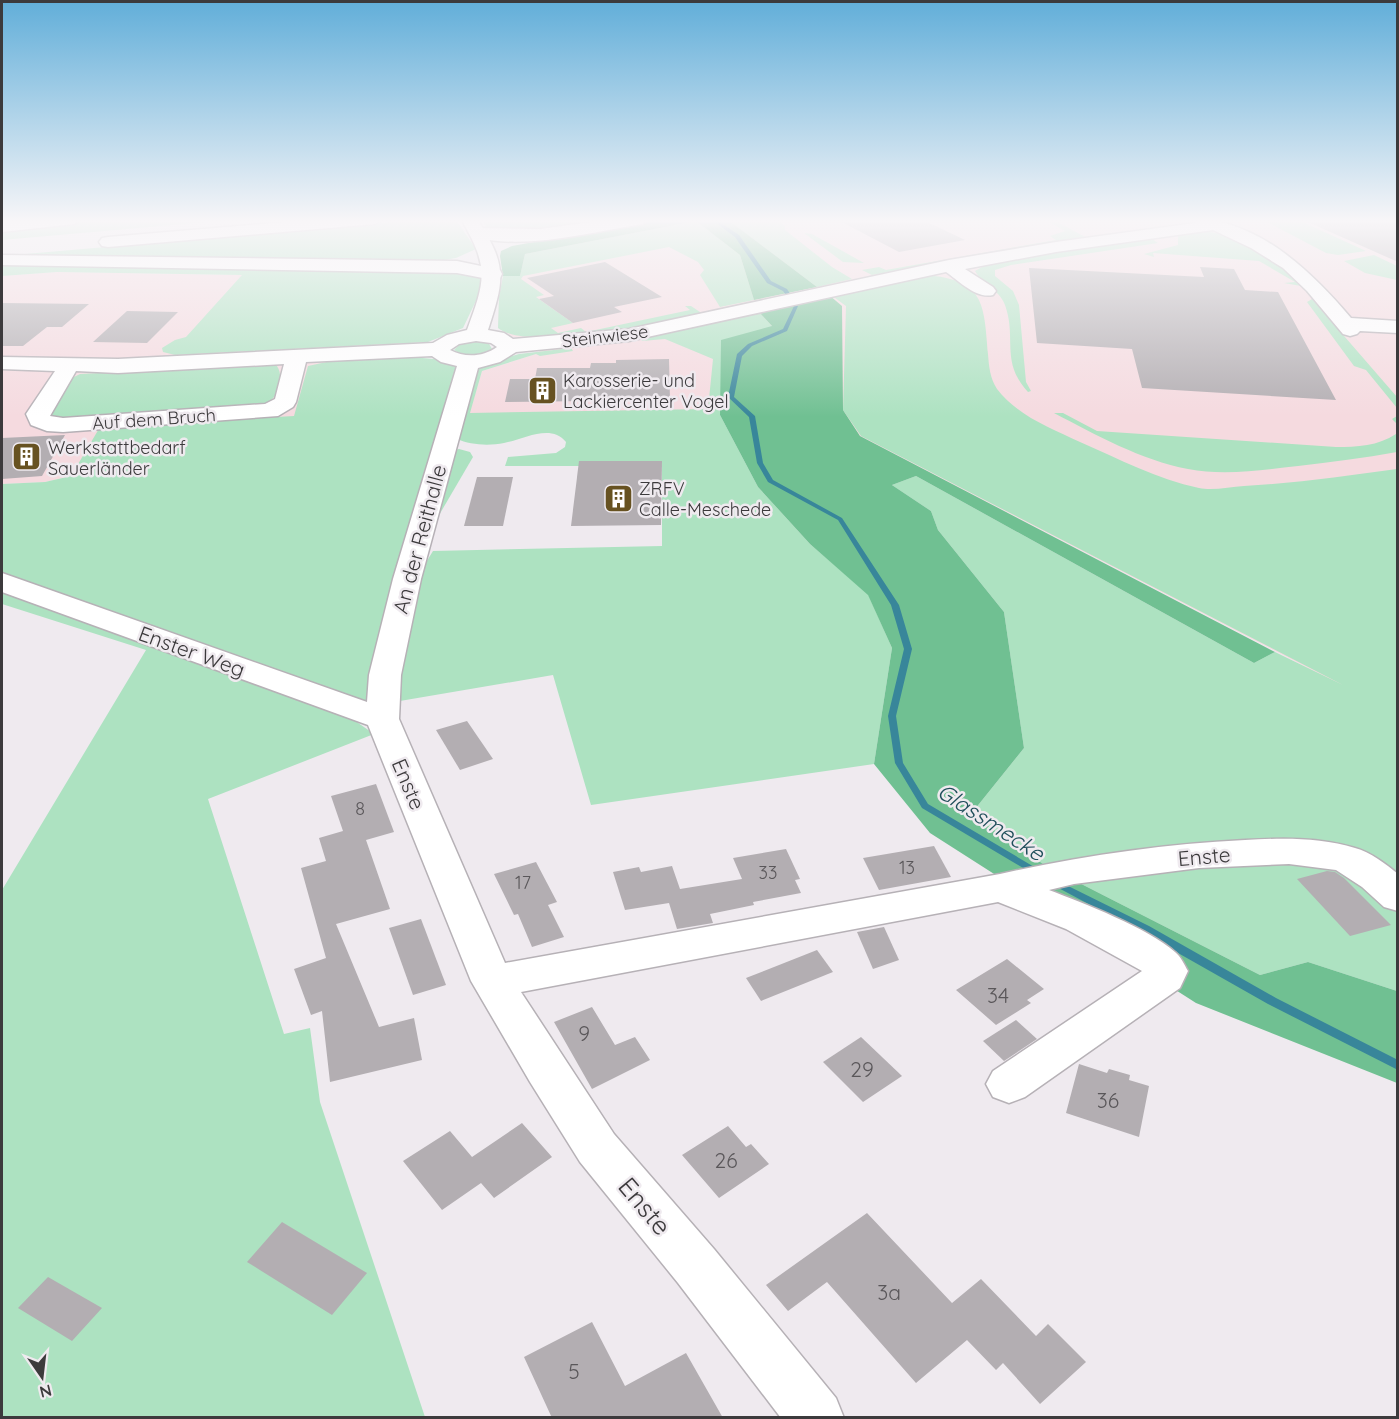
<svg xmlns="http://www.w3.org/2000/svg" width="1399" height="1419" viewBox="0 0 1399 1419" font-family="Quicksand,sans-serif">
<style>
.industrial{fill:#f5dadf}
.green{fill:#ade2c1}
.forest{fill:#70c092}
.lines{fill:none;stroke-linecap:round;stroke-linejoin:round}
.stream{fill:#38869a;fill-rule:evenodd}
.building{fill:#b3aeb2}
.minor-casing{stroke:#b6b1b6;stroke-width:3}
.highway-casing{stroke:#b6b1b6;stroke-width:3}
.minor{fill:#fff;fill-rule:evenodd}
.highway{fill:#fff;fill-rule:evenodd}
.labels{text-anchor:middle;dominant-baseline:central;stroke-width:5;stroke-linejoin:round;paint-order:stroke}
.far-street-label{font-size:18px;fill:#3c3a3c;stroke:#efeaef}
.far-poi-label{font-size:18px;fill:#3c3a3c;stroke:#efeaef;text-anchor:start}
.number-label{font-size:18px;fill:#5a575a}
.street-label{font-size:21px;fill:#3c3a3c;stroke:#efeaef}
.near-number-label{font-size:21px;fill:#5a575a}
.water-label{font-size:22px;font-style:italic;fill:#204f5b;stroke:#efeaef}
.near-street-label{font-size:26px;fill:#3c3a3c;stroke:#efeaef}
</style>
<rect width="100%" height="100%" fill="#efeaef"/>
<g class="industrial">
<path d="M660,219H1397V671L1341,685L860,436L843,410L467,422L482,371L539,353L540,338L513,337L498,328L499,297L503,276L500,256L501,251L532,241Z"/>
<path d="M57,272L243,275L402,345L399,359L455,380L71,476L45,482L2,484V276Z"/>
</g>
<g class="green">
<path d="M90,219H241L2,240V229Z"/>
<path d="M431,219H468L456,220L476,249L456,258L438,261L2,258V256Z"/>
<path d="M481,219H628L550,232L489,231Z"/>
<path d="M727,219H785L781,222L785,226V230L832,267L852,279L817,287Z"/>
<path d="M1044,219H1052L1087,238L872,275L862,270L879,267L886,270L1056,240L1050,236L1065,231Z"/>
<path d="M1296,219L1366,251L1338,255L1326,253L1267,222Z"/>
<path d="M696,221L740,255L754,300L720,307L700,275L704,270L698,262L669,247L523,276L521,279L544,295L536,297L573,323L551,328L558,333L581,328L586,332L690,310L685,306H691L700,312L698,315C659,323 527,352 498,328L499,297L503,276H520L525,254Z"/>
<path d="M1196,231C1236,231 1276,257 1301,286L1284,283L1295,282L1259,261L1153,253L1154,257L1144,254L1178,245V234Z"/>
<path d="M804,233L812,234L864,263L843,262Z"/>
<path d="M1144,238L1152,239L1158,243L1011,265L995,270V276L1013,291L1019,305L1026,382L1031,391L1028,392C1000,362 1017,338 1005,305C999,289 982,284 975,271L987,264L1008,259Z"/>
<path d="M1374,255L1397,266V280L1365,273L1344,261Z"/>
<path d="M33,264L463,269L481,275L484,284L463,328L428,342L175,355L163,352L162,348L175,340L186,337L242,275L57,272L2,276V265Z"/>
<path d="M926,275C984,280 984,302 988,354C989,367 990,378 997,389C1018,416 1050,428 1080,442C1119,459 1157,479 1199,488C1212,491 1230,487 1244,486C1296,483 1346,476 1397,469V991L1308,962L1260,975L1046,866L971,814L1024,748L1004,612L938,530L931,511L892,485L916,476L1254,663L1275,652L1343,685L861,436L843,410L846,306L831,295Z"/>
<path d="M1312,299L1397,397V408L1366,370L1354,366L1307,302Z"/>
<path d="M759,312L772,326L720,415L758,487L810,544L868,594L892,648L874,764L591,805L553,675L394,702L409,590L433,551L662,546V461H580L579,466H505L508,457L556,453L565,447L566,442C551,423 524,439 504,443C489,446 470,445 457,439L473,368L519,354L571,348L573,351L540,356L536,354L482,371L470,413L708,409L713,359L665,339L642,341L641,339Z"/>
<path d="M478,341L488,342L492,349C481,356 465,358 454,350L461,343Z"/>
<path d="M411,357L434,359L457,366L371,704L351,718L374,734L208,799L284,1034L310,1028L320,1102L425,1417H2V890L146,650L2,604V484L45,482L71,476L100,427L294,416L308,366L331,361Z"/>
<path d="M270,364L277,366C285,378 277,399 265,405L66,421L49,416L66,381L80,374Z"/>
<path d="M1054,413H1063L1097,431L1336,447C1357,447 1378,446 1396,434L1397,424L1392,419L1397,416V452C1364,458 1331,462 1298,466C1262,470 1224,476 1188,469C1141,460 1096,435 1054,413Z"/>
<path d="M459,449L470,452L473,457L435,522L452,451Z"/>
</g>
<g class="forest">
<path d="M660,219H727L817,287L754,300L740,255L696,221L525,254L520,276H503L500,256L501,251L512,246Z"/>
<path d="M829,295L842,306L843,410L860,436L1275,652L1254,663L916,476L892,485L931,511L938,530L1004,612L1024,748L971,814L1046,866L1260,975L1308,962L1397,991V1083L1196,1003L930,833L874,764L892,648L868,595L810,544L758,487L720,415L721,340L772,326L759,312Z"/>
</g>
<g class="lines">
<g class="stream">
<path d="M711,219H715L739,235L771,281L787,289L798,306L787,331L752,346L742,356L734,397L755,416L763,463L773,480L842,518L899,605L912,649L896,716L903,763L928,804L1041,871L1043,873L1041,875H1035L922,808L895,763L888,716L904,649L891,605L838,520L768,482L757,463L749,417L728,397L737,354L748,344L783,329L794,306L783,291L767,283L735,237Z"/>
<path d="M1054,879L1149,926L1276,998L1398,1060V1070L1268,1004L1141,932L1051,884L1049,882L1051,880Z"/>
</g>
</g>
<g class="building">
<path d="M836,219H921L965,240L899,252Z"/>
<path d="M1301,219H1398V262Z"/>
<path d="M605,262L662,297L614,307L622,312L573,323L539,299L554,296L527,278Z"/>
<path d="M1200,267L1234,269L1245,290L1278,292L1336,400L1142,388L1132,349L1037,343L1029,268L1204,277Z"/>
<path d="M2,303L89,304L62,327H47L23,346H2Z"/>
<path d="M127,311L178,312L147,343L93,342Z"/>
<path d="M669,359L670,400L505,402L510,379H535L537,368H590L591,363H616V360Z"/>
<path d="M65,435L42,476L2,479V438Z"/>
<path d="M579,461H662L661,525L571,526Z"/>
<path d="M477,477H513L503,526H464Z"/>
<path d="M467,721L493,759L460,770L436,730Z"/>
<path d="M376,784L394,832L366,840L390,909L336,924L379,1027L414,1018L422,1060L330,1082L322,1011L311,1015L294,969L326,958L301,868L326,861L319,838L343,831L331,796Z"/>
<path d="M934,846L951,877L879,890L863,858Z"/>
<path d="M786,849L800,879L795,880L801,893L753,902L754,905L710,914L713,923L677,929L669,903L625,910L613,872L639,867L641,872L672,866L680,889L742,879L733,858Z"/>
<path d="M536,862L557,902L548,905L564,937L532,947L518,914L514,915L494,874Z"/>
<path d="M1327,871L1335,872L1344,878L1391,925L1350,936L1297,879Z"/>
<path d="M421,919L446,985L413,995L389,928Z"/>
<path d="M884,927L899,960L873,969L857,932Z"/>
<path d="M817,950L833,972L761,1001L746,978Z"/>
<path d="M1007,959L1044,989L1027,1000L1031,1003L996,1025L956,990Z"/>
<path d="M592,1007L615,1045L635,1037L650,1060L592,1089L554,1022Z"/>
<path d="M1016,1020L1037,1039L1004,1061L983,1041Z"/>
<path d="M861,1037L902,1076L863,1102L823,1062Z"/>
<path d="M1079,1064L1107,1073L1109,1069L1130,1075L1129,1080L1149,1086L1139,1137L1066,1113Z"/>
<path d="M522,1123L552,1157L494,1198L481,1183L442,1210L403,1161L450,1131L472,1157Z"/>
<path d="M728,1126L746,1147L751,1144L769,1164L719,1198L682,1155Z"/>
<path d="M867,1213L952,1303L981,1279L1036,1336L1048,1324L1086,1362L1040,1404L1003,1363L996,1370L967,1340L916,1383L827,1282L788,1311L766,1285Z"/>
<path d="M282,1222L367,1273L332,1315L247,1262Z"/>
<path d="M48,1277L102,1308L72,1341L18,1308Z"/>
<path d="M592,1322L625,1386L686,1353L723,1418H552L524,1357Z"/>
</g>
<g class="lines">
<defs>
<path id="minor" d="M461,219H477C507,265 505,278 488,330L504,333L513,339L629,329L949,260L1056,242L1195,223L1193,219C1258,219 1312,272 1351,318L1398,321V333L1360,331L1357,334L1350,336L1343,334L1307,291L1283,268L1251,248L1213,230L1056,252L965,269L993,287L996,291L993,295C976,299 959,281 946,272L629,341L516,352L500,362L478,368L421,579L401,675L399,719L505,963L1000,874C1081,856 1162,844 1245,840C1281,838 1320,837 1355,848C1370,852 1386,864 1398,874V911L1384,907L1362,887L1336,870L1289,864L1199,868L1074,884L1049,890C1083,903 1148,928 1175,952C1181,957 1184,964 1188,971L1180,988L1025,1097L1009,1103L993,1097L986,1084L993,1071L1142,971L1066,929L998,902L521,992L614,1134L714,1249L836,1398L844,1418H781L678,1283L580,1162L530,1082L471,981L368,725L2,592V573L367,702L369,675L393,579L457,366L441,362L432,356L306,362L296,402L293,407L278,416L63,432L47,431L31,425L26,414L55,371L2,369V357L118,359L433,343L447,335L467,330C486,279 489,267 461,219ZM476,341L491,343L497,347C483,357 465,358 450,350L459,344ZM284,364L275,399L265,404L63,418L50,416L76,371L118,373Z"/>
<g id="highway">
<path d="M32,219H82L74,224L2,232V222Z"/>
<path d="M321,219H383L375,224L108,247L102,246L99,242L102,238L108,237Z"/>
<path d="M615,219H650L642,224C588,233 526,250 472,237L469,233L472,229L478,228L540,229Z"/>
<path d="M2,255L457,261L500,270L502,274L500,278L493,280L457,273L2,265Z"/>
</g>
</defs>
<use href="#minor" class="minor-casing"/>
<use href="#highway" class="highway-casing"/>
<use href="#minor" class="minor"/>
<use href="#highway" class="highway"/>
</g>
<linearGradient id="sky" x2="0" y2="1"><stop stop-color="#61aed9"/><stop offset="0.53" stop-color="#f8f6f8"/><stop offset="1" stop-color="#f8f6f8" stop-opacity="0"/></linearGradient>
<rect width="1399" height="417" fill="url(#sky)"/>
<defs>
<symbol id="building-square" viewBox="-11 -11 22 22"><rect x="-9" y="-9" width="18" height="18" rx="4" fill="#675221" stroke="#efeaef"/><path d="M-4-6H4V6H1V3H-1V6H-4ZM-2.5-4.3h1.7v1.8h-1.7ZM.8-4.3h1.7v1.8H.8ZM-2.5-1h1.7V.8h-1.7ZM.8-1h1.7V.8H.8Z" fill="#fff"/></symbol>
</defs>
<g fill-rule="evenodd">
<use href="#building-square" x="526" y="374" width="33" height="33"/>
<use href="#building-square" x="10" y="440" width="33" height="33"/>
<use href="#building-square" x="602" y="482" width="33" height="33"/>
</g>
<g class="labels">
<g class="far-street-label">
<text transform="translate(605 336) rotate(-7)">Steinwiese</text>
<text transform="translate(154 419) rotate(-4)">Auf dem Bruch</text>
</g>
<g class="far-poi-label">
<text x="563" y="380">Karosserie- und<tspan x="563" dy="21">Lackiercenter Vogel</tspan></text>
<text x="48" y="447">Werkstattbedarf<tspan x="48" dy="21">Sauerländer</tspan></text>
<text x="639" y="488">ZRFV<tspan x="639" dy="21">Calle-Meschede</tspan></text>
</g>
<g class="number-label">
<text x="360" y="808">8</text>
<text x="907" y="867">13</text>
<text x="768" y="872">33</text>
<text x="523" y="882">17</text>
</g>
<g class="street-label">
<text transform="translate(419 539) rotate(-75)">An der Reithalle</text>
<text transform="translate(192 651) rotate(20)">Enster Weg</text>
<text transform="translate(409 784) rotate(67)">Enste</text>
<text transform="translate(1204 856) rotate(-5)">Enste</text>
</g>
<g class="near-number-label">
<text x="998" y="995">34</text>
<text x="584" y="1033">9</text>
<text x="862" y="1069">29</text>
<text x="1108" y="1100">36</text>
<text x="726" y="1160">26</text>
<text x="889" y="1292">3a</text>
<text x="574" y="1371">5</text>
</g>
<g class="water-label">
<text transform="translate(991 822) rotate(33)">Glassmecke</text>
</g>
<g class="near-street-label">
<text transform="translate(645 1206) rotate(50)">Enste</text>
</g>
</g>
<rect width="1399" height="1419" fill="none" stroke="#3c3a3c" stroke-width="6"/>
<g transform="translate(42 1377) rotate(166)" stroke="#efeaef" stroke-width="4.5" paint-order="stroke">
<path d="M0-4.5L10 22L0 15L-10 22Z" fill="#3c3a3c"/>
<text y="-9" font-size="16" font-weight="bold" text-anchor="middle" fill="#3c3a3c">N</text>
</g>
</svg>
